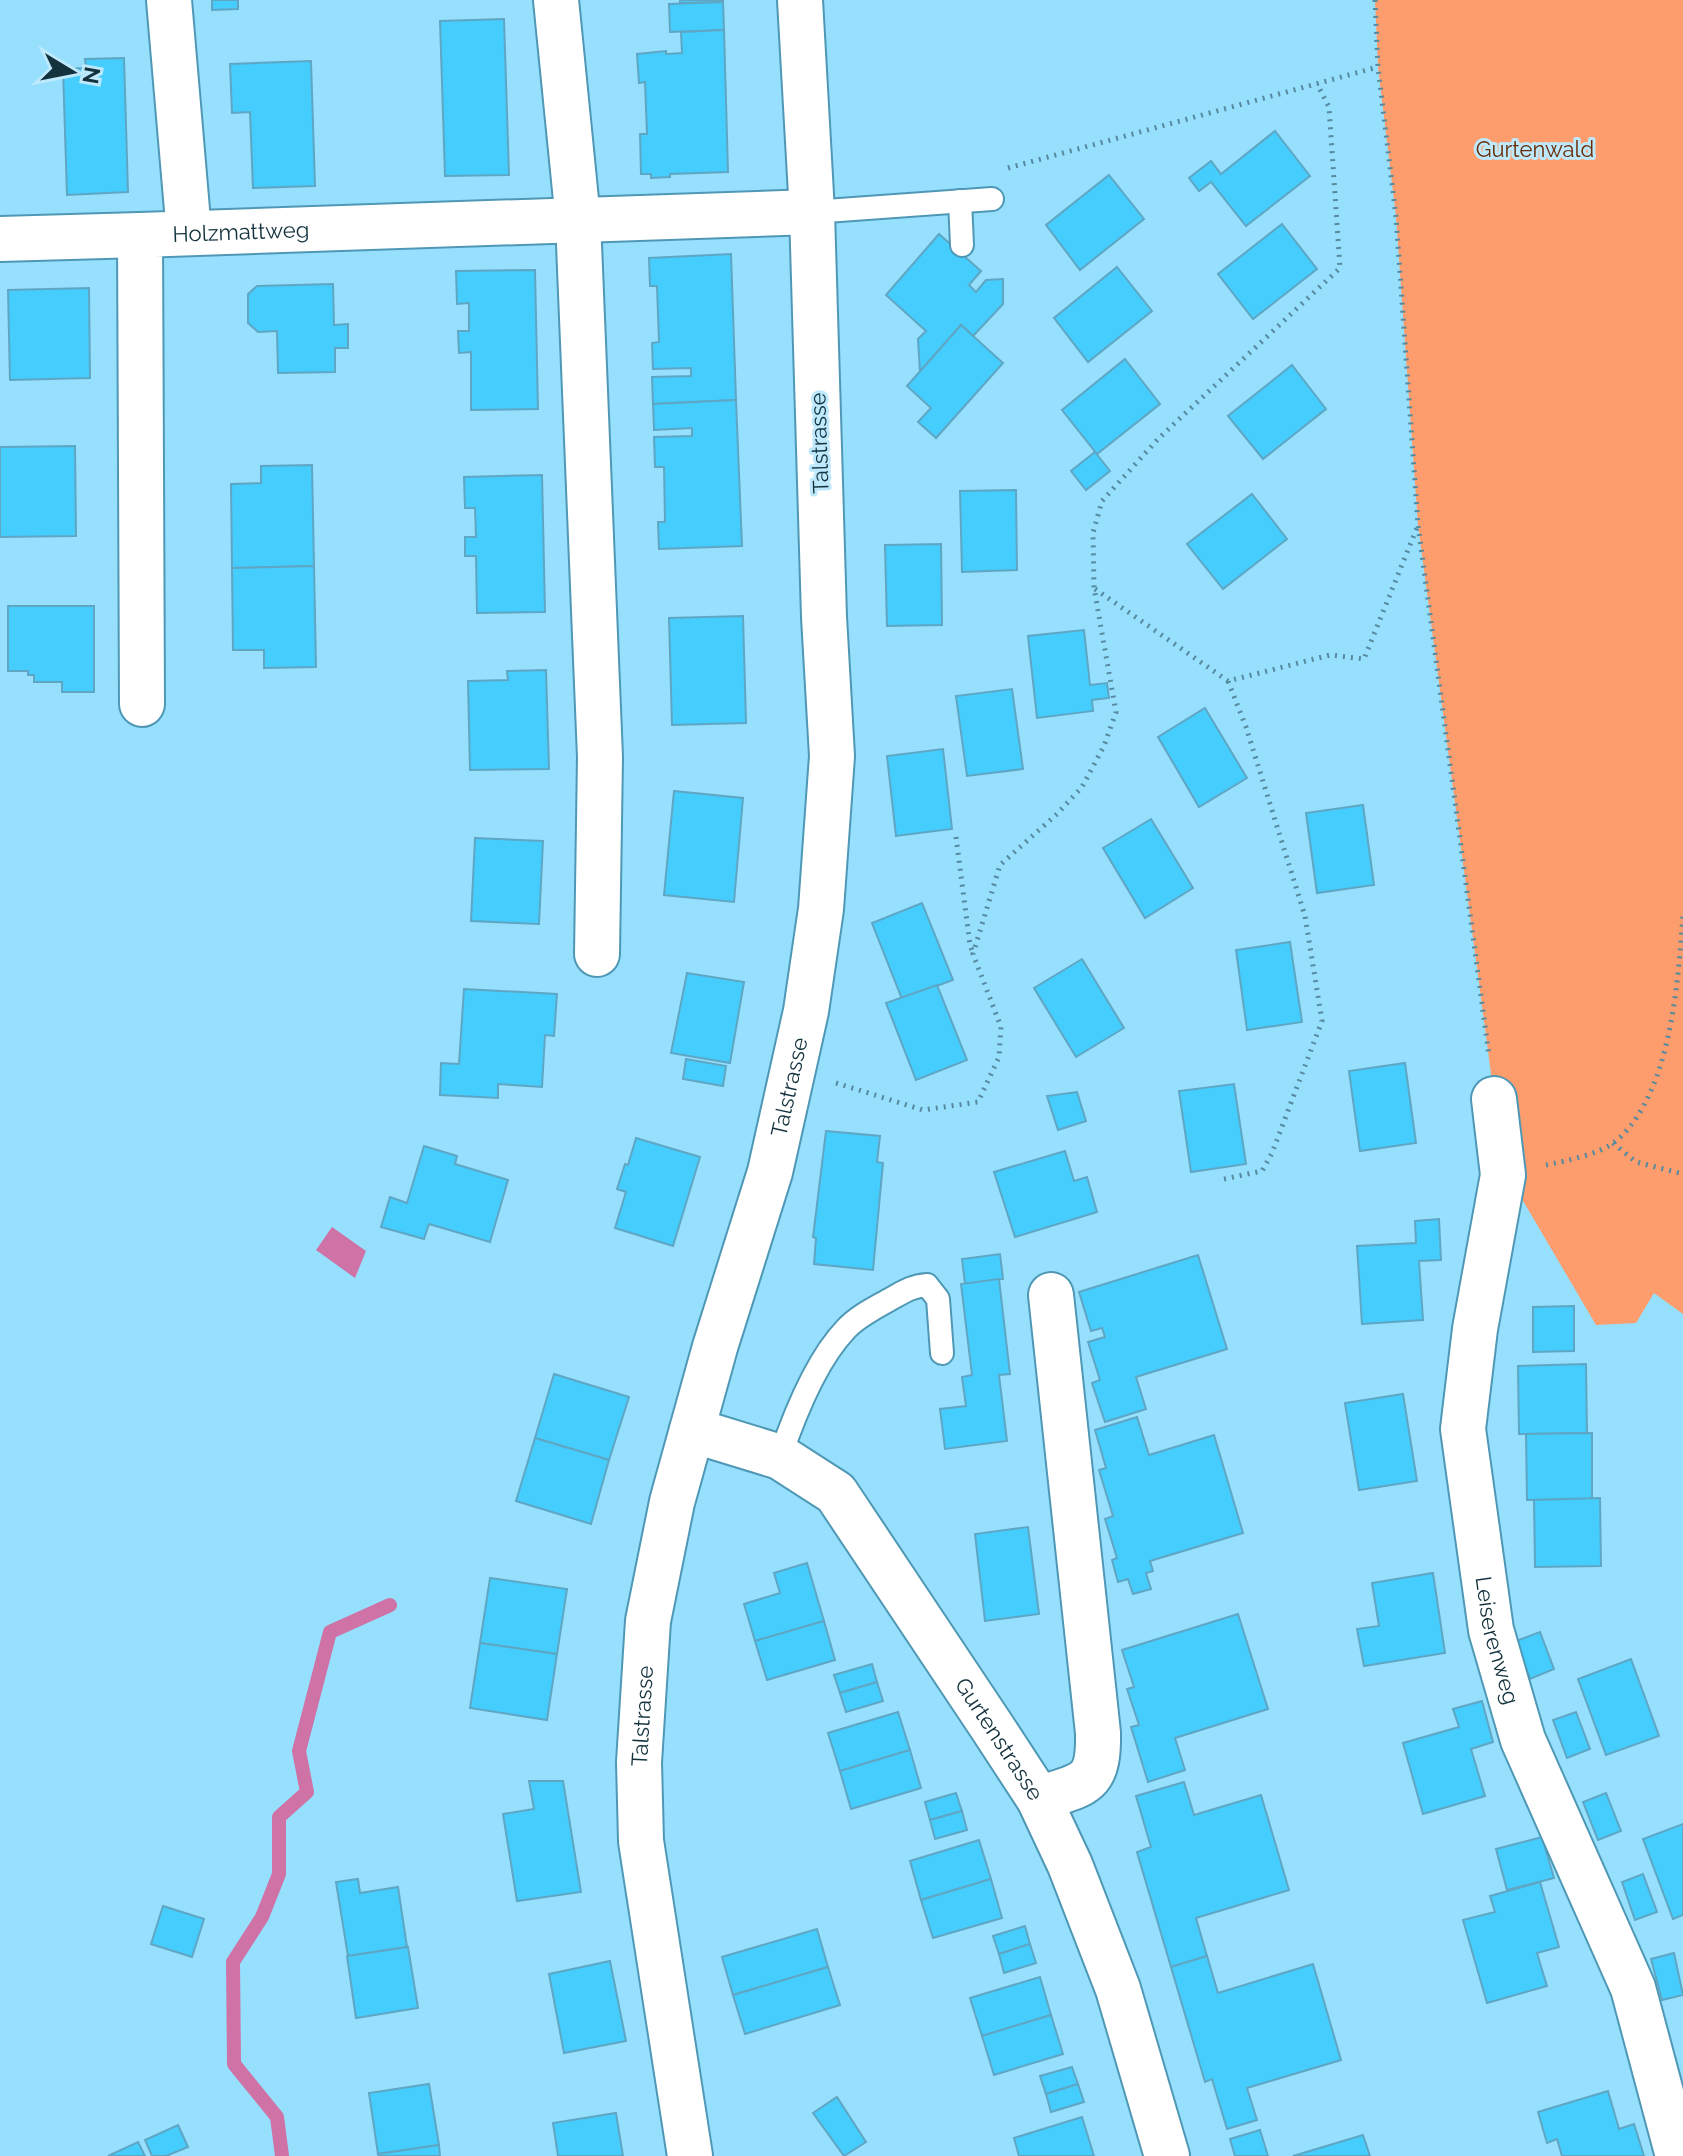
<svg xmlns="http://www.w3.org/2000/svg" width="1683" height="2156" viewBox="0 0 1683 2156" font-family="Raleway,sans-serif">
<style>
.green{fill:#fd9c6c}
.water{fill:#cf72a6}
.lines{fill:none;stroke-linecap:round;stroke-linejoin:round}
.stream{stroke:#cf72a6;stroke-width:14}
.building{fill:#45cdfd;stroke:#5ea6c4;stroke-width:2}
.service-casing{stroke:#4f98b5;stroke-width:26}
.minor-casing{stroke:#4f98b5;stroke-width:48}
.path{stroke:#558a9f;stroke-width:5;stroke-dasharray:2 6;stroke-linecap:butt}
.service{stroke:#fff;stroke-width:22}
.minor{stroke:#fff;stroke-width:44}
.labels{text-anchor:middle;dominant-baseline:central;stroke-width:6;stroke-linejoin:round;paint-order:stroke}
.park-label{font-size:22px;fill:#682c07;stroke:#bee8fb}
.street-label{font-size:22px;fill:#13323e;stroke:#bee8fb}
</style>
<rect width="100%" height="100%" fill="#96e0fe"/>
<path class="green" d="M1375,0H1683V1314L1654,1293L1636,1323L1596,1325L1509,1177L1492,1081L1418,525L1396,217L1378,67Z"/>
<path class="water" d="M332,1227L366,1251L355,1278L316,1250Z"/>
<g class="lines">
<path class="stream" d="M282,2156L277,2117L234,2064L233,1962L262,1917L279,1874V1817L307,1792L299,1751L330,1632L390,1605"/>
</g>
<g class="building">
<path d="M212,0H238V9L212,10Z"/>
<path d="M680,0H723V2L680,3Z"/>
<path d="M723,2L724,30L670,32L669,4Z"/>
<path d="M504,19L509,175L445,176L440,21Z"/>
<path d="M724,30L728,172L670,174V177L651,178V174H641L640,134H647L645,82L639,83L637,54L666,51V54L682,53L681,32Z"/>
<path d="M124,58L128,192L67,195L63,69L86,68L85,59Z"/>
<path d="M311,61L315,186L253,188L250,112L232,113L230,64Z"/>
<path d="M1275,131L1310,176L1246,226L1211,182L1199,191L1189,178L1211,161L1221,174Z"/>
<path d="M1109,175L1144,219L1080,270L1046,225Z"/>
<path d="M1282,224L1317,269L1253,319L1218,274Z"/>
<path d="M939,234L981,271L969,285L976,292L986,280L1003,279V304L973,336L961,325L920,372L918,339L926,331L886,295Z"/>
<path d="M731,254L736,400L653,404L652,377L691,376V368L653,369L652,343L659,342L657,286H650L649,258Z"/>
<path d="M1117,267L1152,311L1088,362L1054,318Z"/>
<path d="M535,270L538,409L471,410V352L459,353L458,331H469V303L457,304L456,271Z"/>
<path d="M333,284L334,325L348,324V348H335V372L278,373L277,331L258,332L248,323V294L257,286Z"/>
<path d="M89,288L90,378L10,380L8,290Z"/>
<path d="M961,325L1003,363L936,438L918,422L931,408L907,386Z"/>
<path d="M1125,359L1160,404L1097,454L1062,410Z"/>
<path d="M1292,365L1326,409L1263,459L1228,416Z"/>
<path d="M736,400L742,546L659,549L658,522H665L664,467H655L654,437L692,436V428L654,430L653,404Z"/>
<path d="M75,446L76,536L0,537V447Z"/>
<path d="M1095,452L1110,471L1086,490L1071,471Z"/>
<path d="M312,465L314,566L232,568L231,484L261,483V466Z"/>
<path d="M542,475L545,612L477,613L476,556H465V537H476L475,508H465L464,477Z"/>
<path d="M1016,490L1017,570L962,572L960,491Z"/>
<path d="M1252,494L1287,539L1223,589L1187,544Z"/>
<path d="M941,544L942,625L887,626L885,545Z"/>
<path d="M314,566L316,667L264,668V650H233L232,568Z"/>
<path d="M8,606H94V692H62V682H34V675H28V671H8Z"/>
<path d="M743,616L746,723L672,725L669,618Z"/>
<path d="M1084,630L1090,685L1107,683L1109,698L1092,700L1093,711L1037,718L1028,636Z"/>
<path d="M546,670L549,769L470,770L468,681L508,680L507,671Z"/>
<path d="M1012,689L1023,769L967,776L956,696Z"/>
<path d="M1205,708L1247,778L1199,807L1158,737Z"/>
<path d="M943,749L952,829L896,836L887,756Z"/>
<path d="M674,791L743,798L734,902L664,895Z"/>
<path d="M1363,805L1374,885L1317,893L1306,813Z"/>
<path d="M1151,819L1193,888L1145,918L1103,848Z"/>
<path d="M475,838L543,841L539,924L471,921Z"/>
<path d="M922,903L953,980L902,999L872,923Z"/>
<path d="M1290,942L1302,1022L1247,1030L1236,950Z"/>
<path d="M1082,959L1124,1028L1076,1057L1034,988Z"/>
<path d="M687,973L744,982L730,1063L671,1053Z"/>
<path d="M937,985L967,1060L916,1080L886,1003Z"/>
<path d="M464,989L557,994L554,1036L545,1035L542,1087L498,1084V1098L440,1095L441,1063L459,1064Z"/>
<path d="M686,1059L726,1066L723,1086L683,1079Z"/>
<path d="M1405,1063L1416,1143L1360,1151L1349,1071Z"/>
<path d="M1234,1084L1246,1164L1191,1172L1179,1091Z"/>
<path d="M1077,1092L1086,1121L1058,1130L1047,1096Z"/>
<path d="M826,1131L880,1136L877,1162L883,1163L873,1270L814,1264L816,1238L813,1237Z"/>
<path d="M636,1138L700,1157L673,1246L615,1228L626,1192L617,1189L625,1164L628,1165Z"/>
<path d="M424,1146L457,1156L455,1164L508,1180L490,1242L429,1224L424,1239L381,1227L390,1197L407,1203Z"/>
<path d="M1065,1151L1074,1181L1087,1177L1097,1212L1015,1237L994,1172Z"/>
<path d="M1439,1219L1441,1260L1419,1261L1423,1320L1362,1324L1357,1246L1416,1243L1415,1221Z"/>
<path d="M1000,1254L1003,1279L965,1284L962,1259Z"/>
<path d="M1198,1255L1227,1349L1136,1377L1146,1409L1105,1422L1092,1383L1100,1380L1088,1342L1105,1337L1102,1328L1091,1331L1079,1292Z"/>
<path d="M999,1279L1010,1374L999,1375L1007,1441L945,1449L940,1409L966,1406L962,1377L972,1375L961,1284Z"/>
<path d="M1574,1306V1351L1533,1352V1307Z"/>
<path d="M1586,1364L1587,1433L1519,1434L1518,1366Z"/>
<path d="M554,1374L629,1397L609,1460L535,1438Z"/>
<path d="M1403,1394L1417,1481L1359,1490L1345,1403Z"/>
<path d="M1137,1417L1149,1455L1214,1435L1243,1533L1150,1561L1153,1571L1146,1573L1151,1589L1133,1594L1128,1579L1118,1582L1112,1560L1117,1558L1105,1519L1113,1516L1099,1470L1106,1468L1095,1430Z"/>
<path d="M1592,1433V1499L1527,1500L1526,1434Z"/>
<path d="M535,1438L609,1460L591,1524L516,1501Z"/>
<path d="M1600,1498L1601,1566L1535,1567L1534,1500Z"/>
<path d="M1028,1527L1039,1614L985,1621L975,1534Z"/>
<path d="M807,1563L824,1621L755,1641L744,1604L780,1593L774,1573Z"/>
<path d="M1433,1573L1445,1653L1364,1666L1357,1629L1379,1626L1372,1583Z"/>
<path d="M490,1578L567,1589L557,1654L480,1643Z"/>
<path d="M1238,1614L1268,1709L1175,1738L1185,1770L1148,1782L1131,1727L1139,1725L1127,1689L1134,1687L1122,1650Z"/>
<path d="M824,1621L835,1660L767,1680L755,1641Z"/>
<path d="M1540,1632L1554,1669L1530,1679L1516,1641Z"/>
<path d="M480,1643L557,1654L547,1720L470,1708Z"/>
<path d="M1631,1659L1659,1736L1606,1755L1578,1679Z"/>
<path d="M872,1664L877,1682L840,1693L834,1675Z"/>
<path d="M877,1682L883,1701L846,1712L840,1693Z"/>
<path d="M1482,1701L1493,1742L1471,1749L1485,1796L1423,1814L1403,1743L1459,1727L1453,1709Z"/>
<path d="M898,1712L910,1750L840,1771L828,1733Z"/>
<path d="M1576,1712L1590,1749L1567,1758L1553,1720Z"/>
<path d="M910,1750L921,1788L851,1809L840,1771Z"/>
<path d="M529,1781H563L581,1892L517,1901L503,1814L534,1809Z"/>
<path d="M1184,1782L1194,1815L1261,1795L1289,1890L1196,1918L1207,1956L1171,1967L1137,1852L1151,1847L1136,1796Z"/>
<path d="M956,1793L962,1811L930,1820L925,1802Z"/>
<path d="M1606,1793L1621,1831L1598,1840L1583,1802Z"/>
<path d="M962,1811L967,1830L935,1839L930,1820Z"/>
<path d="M1683,1824V1915L1673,1919L1643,1839Z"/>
<path d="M1542,1837L1554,1878L1507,1890L1496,1849Z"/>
<path d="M979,1840L991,1879L921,1900L910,1861Z"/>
<path d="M1643,1874L1657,1912L1635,1920L1622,1882Z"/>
<path d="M358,1879L360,1893L398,1887L407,1947L348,1956L336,1882Z"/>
<path d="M991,1879L1002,1918L933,1938L921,1900Z"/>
<path d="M1540,1882L1559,1947L1537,1953L1547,1986L1487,2003L1463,1920L1495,1912L1490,1896Z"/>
<path d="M163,1906L204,1919L192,1957L151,1944Z"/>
<path d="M1025,1926L1030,1944L999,1954L993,1936Z"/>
<path d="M817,1929L828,1967L733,1995L722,1957Z"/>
<path d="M1030,1944L1036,1963L1004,1973L999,1954Z"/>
<path d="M408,1947L418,2008L356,2018L347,1956Z"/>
<path d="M1674,1953L1683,1995L1662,2000L1651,1959Z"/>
<path d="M1207,1956L1218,1993L1313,1964L1341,2060L1247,2088L1257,2120L1227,2129L1212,2079L1205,2082L1171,1967Z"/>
<path d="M610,1961L626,2041L564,2053L549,1974Z"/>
<path d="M828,1967L840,2005L745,2034L733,1995Z"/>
<path d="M1040,1977L1051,2015L982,2036L970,1998Z"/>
<path d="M1051,2015L1063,2054L994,2075L982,2036Z"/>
<path d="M1072,2067L1078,2084L1046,2094L1040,2076Z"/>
<path d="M429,2084L439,2145L378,2154L369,2093Z"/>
<path d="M1078,2084L1084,2102L1051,2112L1046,2094Z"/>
<path d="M1608,2091L1619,2129L1634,2124L1644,2156H1562L1557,2139L1547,2143L1538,2112Z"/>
<path d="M837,2097L866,2142L844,2156L813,2113Z"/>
<path d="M616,2113L623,2156H558L553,2123Z"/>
<path d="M1082,2117L1094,2156H1019L1014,2138Z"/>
<path d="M178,2125L188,2147L166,2156H152L145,2140Z"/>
<path d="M1260,2130L1268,2156H1235L1230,2139Z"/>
<path d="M1363,2135L1370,2156H1293Z"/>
<path d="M138,2142L145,2156H108Z"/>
<path d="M439,2145L440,2156H379L378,2154Z"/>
</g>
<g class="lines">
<defs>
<g id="service">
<path d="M960,201L962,245"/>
<path d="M812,212L992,199"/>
<path d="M780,1457C794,1416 816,1360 846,1329C857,1317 873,1309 887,1301C902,1293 911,1286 927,1285L938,1299L942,1353"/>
</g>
<g id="minor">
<path d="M169,0L189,233"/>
<path d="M556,0L578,220L600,757L597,954"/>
<path d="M0,239L140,235"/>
<path id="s1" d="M142,704L140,235L812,212"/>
<path id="s2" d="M1494,1099L1503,1175L1475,1329L1463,1429L1491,1630L1523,1740L1633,1988L1678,2156"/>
<path id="s3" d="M692,1430L780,1457L836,1493L992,1727L1039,1799L1070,1865L1118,1989L1167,2156"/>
<path d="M1039,1799C1084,1783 1099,1787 1098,1733L1051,1295"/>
<path id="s4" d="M690,2156L641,1841L639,1762L648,1621L672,1502L715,1347L770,1172L806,1011L821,909L832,756L824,617L812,212L800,0"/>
</g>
</defs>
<use href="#service" class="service-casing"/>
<use href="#minor" class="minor-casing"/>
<g class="path">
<path d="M1375,0L1378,67L1396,217L1418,525L1489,1056"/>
<path d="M1008,168L1378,67"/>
<path d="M1095,589L1228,681L1330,655L1364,659L1418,525"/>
<path d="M956,837L970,945L973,953"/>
<path d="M836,1083L923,1110L978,1102L999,1057L1001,1027L973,954L1000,865L1057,814L1082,787L1104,746L1116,712L1094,588L1093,533L1102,501L1158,439L1340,268L1329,107L1317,84"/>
<path d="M1613,1143L1636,1162L1683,1174"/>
<path d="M1546,1165C1566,1161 1600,1154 1616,1141C1671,1094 1678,982 1683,915"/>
<path d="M1224,1179L1262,1171L1272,1153L1322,1021L1305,916L1246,727L1228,681"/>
</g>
<use href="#service" class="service"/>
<use href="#minor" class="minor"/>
</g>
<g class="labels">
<g class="park-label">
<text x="1535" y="149">Gurtenwald</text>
</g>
<g class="street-label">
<text stroke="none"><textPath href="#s1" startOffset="570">Holzmattweg</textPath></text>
<text transform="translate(819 443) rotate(-92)">Talstrasse</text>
<text stroke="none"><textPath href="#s4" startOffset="1092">Talstrasse</textPath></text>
<text stroke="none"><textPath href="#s2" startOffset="548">Leiserenweg</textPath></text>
<text stroke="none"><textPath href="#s4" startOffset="444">Talstrasse</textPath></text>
<text stroke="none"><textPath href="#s3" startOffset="454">Gurtenstrasse</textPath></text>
</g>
</g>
<g transform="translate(72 72) rotate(100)" stroke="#bee8fb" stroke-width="6" paint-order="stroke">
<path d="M0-6L14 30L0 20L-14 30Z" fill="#13323e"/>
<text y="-12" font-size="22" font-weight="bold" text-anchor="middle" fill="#13323e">N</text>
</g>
</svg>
